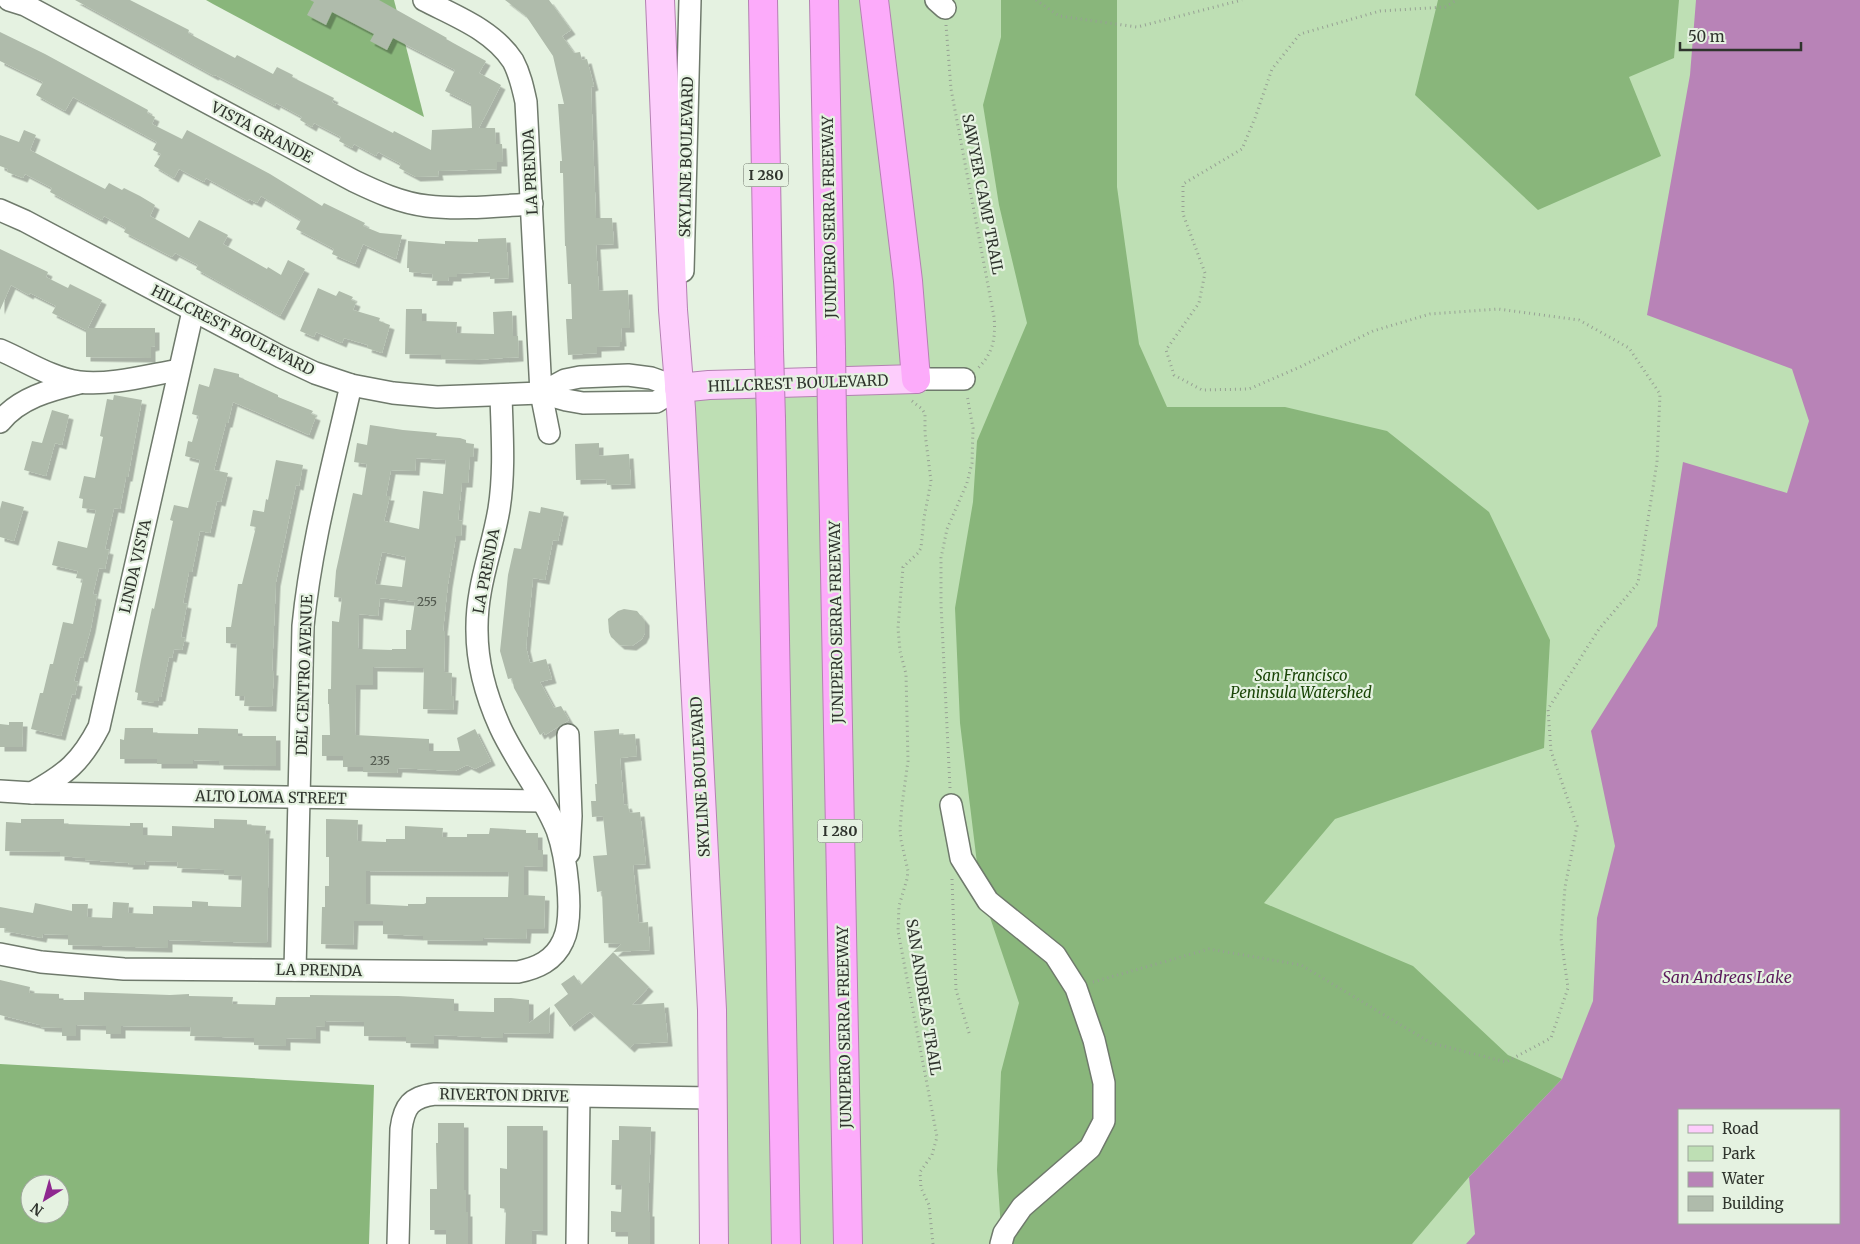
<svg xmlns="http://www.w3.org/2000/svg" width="1860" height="1244" viewBox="0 0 1860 1244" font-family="Merriweather,serif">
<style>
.green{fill:#bedfb4;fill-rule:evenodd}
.forest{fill:#89b67b;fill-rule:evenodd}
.water{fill:#b883b7;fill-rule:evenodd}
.building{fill:#afbbab;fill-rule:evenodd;filter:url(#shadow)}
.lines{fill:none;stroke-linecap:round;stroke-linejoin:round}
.minor-casing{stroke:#6f7a6c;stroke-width:24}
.major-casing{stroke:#b481b2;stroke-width:30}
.highway-casing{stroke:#b481b2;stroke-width:30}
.path{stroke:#97a194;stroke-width:3;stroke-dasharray:1 4;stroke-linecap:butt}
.minor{stroke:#fff;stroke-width:21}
.major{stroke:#fdcdfc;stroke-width:28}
.highway{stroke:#fcabfa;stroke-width:28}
.highway-bridge-casing{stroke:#b481b2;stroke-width:30;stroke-linecap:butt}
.highway-bridge{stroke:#fcabfa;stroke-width:28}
.labels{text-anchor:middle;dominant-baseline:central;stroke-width:4.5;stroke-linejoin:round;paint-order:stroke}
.number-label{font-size:12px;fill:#4f564c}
.shield{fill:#e5f2e1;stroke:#666d63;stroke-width:1}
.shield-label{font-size:14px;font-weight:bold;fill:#2f342d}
.street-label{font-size:15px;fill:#2f342d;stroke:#e5f2e1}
.park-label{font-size:15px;font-style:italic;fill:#1a4507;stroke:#e5f2e1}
.water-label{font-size:16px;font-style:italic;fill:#5b1a5c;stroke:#e5f2e1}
</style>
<defs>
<filter id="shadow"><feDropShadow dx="4.5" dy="4.5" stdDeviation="0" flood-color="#0004"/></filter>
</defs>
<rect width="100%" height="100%" fill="#e5f2e1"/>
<path class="green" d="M824,0H1860V1244H714L676,384L832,381ZM1679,1110H1839V1223H1679Z"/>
<g class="forest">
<path d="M206,0H394L424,117L213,4Z"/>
<path d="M1001,0H1117V187L1139,344L1167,407H1285L1387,431L1489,512L1550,640L1544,748L1335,819L1264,903L1413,966L1508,1055L1562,1079L1469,1177L1412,1244H1002L997,1170L1001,1072L1019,1003L980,888L960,723L955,608L973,502L977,441L1027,323L999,205L983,105L1001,37Z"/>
<path d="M1438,0H1679L1674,58L1629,77L1661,156L1538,210L1415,95Z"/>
<path d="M0,1064L374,1085L369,1244H0ZM30,1184H60V1214H30Z"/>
</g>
<path class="water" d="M1696,0H1860V1244H1466L1475,1234L1469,1177L1562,1079L1593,1001L1597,918L1615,846L1591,731L1657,626L1683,462L1787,493L1809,421L1792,369L1647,315L1690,75ZM1679,1110H1839V1223H1679Z"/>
<g class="building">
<path d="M75,0H130L189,30L188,33L235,58L237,55L273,74L277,67L293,75L292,77L334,98L332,102L393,133L394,131L431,150L432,130L472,128L471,104L445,91L455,70L393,38L387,50L370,41L374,34L332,12L326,25L307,15L314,2L310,0H379L447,38L446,39L486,61L479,73L501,85L479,128H495L496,144H502L503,162H497V169L438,171L439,176L416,177L399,168L401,164L378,152L376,156L354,144L352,148L339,141L341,137L314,123L312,127L300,120L302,117L276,103L275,106L215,75L214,76Z"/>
<path d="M505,0H549L571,30L562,36L574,53L580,52L582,60L587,59L594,86L591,87L596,218H612L614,244L596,245L599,291L628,290L630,328H621L622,342H620V346L597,347V353L568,355L566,319H572L571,284H568L566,246H565L563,173H560V161H562L558,104H564L553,56L526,16Z"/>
<path d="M0,32L45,54L148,110L147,113L155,117L152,124L182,139L187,130L270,174L322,206L324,203L365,223L363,226L380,233L402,235L396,259L363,244L355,264L332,254L334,249L296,229L301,220L261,196L257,203L249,199L248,201L206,178L204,182L179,169L174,178L154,166L161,154L153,150L157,142L73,97L65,111L36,95L43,82L0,61Z"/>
<path d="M24,130L36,135L30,150L105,189L109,183L122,190L124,188L140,196L155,205L150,216L189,238L199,220L228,235L223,244L267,269L268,267L281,275L288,260L305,269L280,316L196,269L198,265L175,253L172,257L124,232L126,228L104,216L102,220L50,192L52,188L25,174L23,178L7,172L8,169L0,166V135L19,142Z"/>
<path d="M506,238L509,278L490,279V272L457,274V277H449L448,281H432L433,274L409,272V268H407L408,241L445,244V241L478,242V239Z"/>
<path d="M0,249L48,272L46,277L68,288L70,284L102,300L88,328H155V346L151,347V358L86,357V330L52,313L56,306L30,293L29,295L11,285L0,310Z"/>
<path d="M318,288L336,296L339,291L353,297L351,300L356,302L353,310L380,318L379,321L390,325L382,353L367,348L368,345L344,338L342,343L316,332L314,337L300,331Z"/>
<path d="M406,309H422V321L457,322L456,333L494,334L493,312L512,311L513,336H518L519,357L475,360L441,359V355L405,354Z"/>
<path d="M214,368L239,374V377L278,395V397L313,411L311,414L316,416L309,435L233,402L228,423H226L214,470L228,473L221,502L217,501L210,533L200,531L192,572H189L183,603L187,604L181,637L185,638L182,650L174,649L172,658L169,657L161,697H159L158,701H154V703L137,700L138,693L135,692L141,660L152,608L154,609L173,521L170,520L174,505L188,508L200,460L185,456L188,441L192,442L199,416L192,414L199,384L209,387Z"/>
<path d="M114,395L142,400L128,477H126L120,509L114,508L105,549L109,550L105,569L99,568L93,594L97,595L91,628L83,658L80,657L74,681L78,682L75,695L72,694L61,736L31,729L40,693H43L50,664H53L63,622L73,624L83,579L76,578L78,571L52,565L58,541L87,548L96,510L82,508L83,499L79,498L84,476L95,478L103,437L100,436L107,399L113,400Z"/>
<path d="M52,410L69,415L62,445L55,443L46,476L24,470L32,441L42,443Z"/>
<path d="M370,425L403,430L437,433L436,436L460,438L466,440V443L474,444L473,457H470L468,483H462L458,520L462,521L461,536H456L448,584L443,631H445L444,672L452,673L451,696H454L453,710L423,709L424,668L373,667V685H356L355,735L429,739V751H460L457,738L475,729L491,761L475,769L467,765L455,771L398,768L397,773L363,772V767H343V756H322V735H330L329,704H328V689H331L332,621L339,622L342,598L334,597L336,571L353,493L362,495L367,464L354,462L357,443L367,445ZM416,458L446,460L443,494L423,491L419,529L384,521L390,496H386L391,470L415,471ZM382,552L406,557L402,587L375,584ZM380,598L415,602L411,630H406V649H392V650L358,649L359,614L378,616Z"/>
<path d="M599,443V456L629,454L631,484L607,485L606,479L576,480L575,444Z"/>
<path d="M276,460L303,465L299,486L296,485L276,582L272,671H274L272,707L244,706L245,696H235L237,644L226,643V627H231L238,584H242L256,527L250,526L253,510L264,512L266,499L268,500Z"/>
<path d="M2,501L24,507L14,541L0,537V509Z"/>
<path d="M541,507L564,512L558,541L553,540L545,580L533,578L526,647L530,663L546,659L552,679L540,682L554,708L561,706L569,720L545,735L544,732L540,735L514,688L512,678L508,679L500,651L508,575L514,548L521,549L529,511L540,513Z"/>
<path d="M624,609L637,611L645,621V633L642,639L632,646L620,645L611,637L609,632L608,619L618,611Z"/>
<path d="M9,722H23L22,747H0V724L9,725Z"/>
<path d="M125,728H153V733L198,734V728L238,729V736H276V766L219,765V761L193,760V764H157V759H120V739L124,740Z"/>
<path d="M619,729V735L635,734L637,756L620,758L624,805L627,804L630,813L640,812L646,864L633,865L639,923L648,922L650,950L613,952L649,987L632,1005L664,1003L668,1042L634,1044L630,1048L590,1012L570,1027L554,1005L568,994L561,984L574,975L581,985L621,944L604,943L602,891L597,892L593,856L607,855L603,816L592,817L591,801H596L595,784H597L594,731Z"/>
<path d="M21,819H64V824L130,826V823H143V835L172,836V826L214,828V819L247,820V825L266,826L265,834H269L267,943L168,940V948L68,945V935L43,934L42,938L5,931L6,928H0V907L33,913L35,903L72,911V904H88L87,917L112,918L113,902L129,903L128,913L153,914V906L192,907V901L208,902V906L241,907L242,876L224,875V870L177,868L178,862L145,861L144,865H128L129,863L85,860V858L60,856V852L5,851L6,822L21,823Z"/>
<path d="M326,819L358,820L357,841L386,842V839H405V826L443,828L442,837H467V834H489L490,828L526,830V833H538V850H543V867L524,866V895L545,896L544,929H527L526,939L483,938V941L423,940V936L383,934V921H354L353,945L321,944L322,907H325V886H329V857H326ZM366,871L509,872L508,897H426V903L424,904H408V906L366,904Z"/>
<path d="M0,980L30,987L29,993L59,994V1000H84V992L170,995L189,994V996L233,997L232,1004L275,1005L276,997H310V995L398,996L454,999V1011L494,1012V998H511L529,1000V1023L550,1007L549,1034L503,1033V1038L434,1035V1044L406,1043V1037L364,1036V1022L325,1021V1027L316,1026V1039L286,1038V1046L254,1045V1038L190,1036L191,1027L121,1026V1034H106V1026L76,1025V1036H62V1028L40,1027V1025L0,1015Z"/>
<path d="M438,1123H464V1190H466V1212H468V1244H446V1230H430V1189H437L436,1143H438Z"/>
<path d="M507,1126H543V1231L532,1230V1244H505L506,1209L500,1208V1168L507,1169Z"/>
<path d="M619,1126L651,1127L648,1212H650V1244H628V1232H611V1211L621,1212L622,1185H611L612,1140H619Z"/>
</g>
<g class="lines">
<defs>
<g id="minor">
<path d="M9,0L25,5L354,181C377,192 401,203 427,206C461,210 497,206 532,204"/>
<path d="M424,0C455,16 493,30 513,61C520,74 523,88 526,102L541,393L549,433"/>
<path d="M936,0L945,8"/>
<path d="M0,210L25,221L281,357L315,373L351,385L393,393L437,397L541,393L566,400L583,403L656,402L679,388"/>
<path d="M683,271L690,0"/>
<path d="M0,350C26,361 51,378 79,382C110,386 149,375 179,370"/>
<path d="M916,379H964"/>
<path d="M541,393L565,380L580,377L628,375L651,378L679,388"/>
<path d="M0,422C19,398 50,390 79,383"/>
<path d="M568,735L571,816L569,853"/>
<path d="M0,791L32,793L542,801"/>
<path d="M32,793C66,774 81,762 99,727L193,311"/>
<path d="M951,805L961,858L988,901L1055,955L1076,988L1094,1040L1104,1083V1121L1090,1148L1022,1207L1004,1233L1001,1244"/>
<path d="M0,954L41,962L124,969L518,972C537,968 554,961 563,941C575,917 566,855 557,830C542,793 516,762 500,727C487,698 477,664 477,631C476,587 492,551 499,509C505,471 502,433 501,395"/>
<path d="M295,970L303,626C311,544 333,465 351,385"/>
<path d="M398,1244L401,1129C404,1106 411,1097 435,1094L714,1098"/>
<path d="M577,1244L579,1097"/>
</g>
<g id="major">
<path d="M660,0L673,310L681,409L712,1010L714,1244"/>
<path d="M679,388L709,385L916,379"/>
</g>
<g id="highway">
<path d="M763,0L769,350"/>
<path d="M824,0L831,349"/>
<path d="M874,0L908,281L916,379"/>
<path d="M832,417L848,1244"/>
<path d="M771,419L786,1244"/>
</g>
</defs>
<use href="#minor" class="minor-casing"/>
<use href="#major" class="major-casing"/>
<use href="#highway" class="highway-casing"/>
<g class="path">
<path d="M1036,0L1059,16L1137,27L1242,0"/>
<path d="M946,25L951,89L994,317C996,338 993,354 977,369"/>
<path d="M912,401L922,409L925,414V433L931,481L924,518L921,548L918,553L903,567L898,628L900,651L906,674L908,761L902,805L900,829L901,840L908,871L907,879L899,906L898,931L937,1137L932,1155L920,1172L921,1188L929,1205L933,1244"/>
<path d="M950,788L941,604V558L947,529L967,483L972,463L973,428L967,395"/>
<path d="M952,879L956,990L970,1036"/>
<path d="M1093,982L1209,949L1301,965L1431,1043L1506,1062L1551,1038L1568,988L1561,938L1565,887L1577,826L1551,751L1548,709L1599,629L1638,583L1657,462L1660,394L1629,348L1579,320L1498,309L1430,314L1373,331L1300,367L1249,389L1202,390L1174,375L1166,350L1199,303L1205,273L1183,214V184L1242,149L1255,118L1272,69L1300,34L1380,11L1445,7L1457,0"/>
</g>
<use href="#minor" class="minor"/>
<use href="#major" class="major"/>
<use href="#highway" class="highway"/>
<defs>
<g id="highway-bridge">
<path d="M831,349L832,417"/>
<path d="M769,350L771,419"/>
</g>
</defs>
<use href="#highway-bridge" class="highway-bridge-casing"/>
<use href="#highway-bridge" class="highway-bridge"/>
</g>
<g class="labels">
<g class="number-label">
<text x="427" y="601">255</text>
<text x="380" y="760">235</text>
</g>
<g class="shield">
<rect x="743.5" y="163.5" width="45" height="23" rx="4"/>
<rect x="817.5" y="819.5" width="45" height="23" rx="4"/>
</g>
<g class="shield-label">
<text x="766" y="175">I 280</text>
<text x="840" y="831">I 280</text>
</g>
<g class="street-label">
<text transform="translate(262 132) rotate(28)">VISTA GRANDE</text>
<text transform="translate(686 157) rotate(-89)">SKYLINE BOULEVARD</text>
<text transform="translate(530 172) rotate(-93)">LA PRENDA</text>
<text transform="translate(983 194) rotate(79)">SAWYER CAMP TRAIL</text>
<text transform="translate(829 217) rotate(-91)">JUNIPERO SERRA FREEWAY</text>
<text transform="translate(233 330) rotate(27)">HILLCREST BOULEVARD</text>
<text transform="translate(798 383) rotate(-2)">HILLCREST BOULEVARD</text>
<text transform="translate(135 566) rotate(-77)">LINDA VISTA</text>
<text transform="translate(486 571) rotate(-79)">LA PRENDA</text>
<text transform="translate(836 622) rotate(-91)">JUNIPERO SERRA FREEWAY</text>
<text transform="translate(304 675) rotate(-88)">DEL CENTRO AVENUE</text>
<text transform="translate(700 777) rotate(-93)">SKYLINE BOULEVARD</text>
<text transform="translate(271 797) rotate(1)">ALTO LOMA STREET</text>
<text transform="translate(319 970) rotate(1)">LA PRENDA</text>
<text transform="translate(924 997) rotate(81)">SAN ANDREAS TRAIL</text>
<text transform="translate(844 1027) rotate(-91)">JUNIPERO SERRA FREEWAY</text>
<text transform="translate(504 1095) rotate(1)">RIVERTON DRIVE</text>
</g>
<g class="park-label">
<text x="1301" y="675">San Francisco<tspan x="1301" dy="17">Peninsula Watershed</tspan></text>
</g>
<g class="water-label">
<text x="1727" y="977">San Andreas Lake</text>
</g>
</g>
<rect x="1678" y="1109" width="162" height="115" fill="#e5f2e1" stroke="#9ca699"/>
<rect x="1688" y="1125" width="25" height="8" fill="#fdcdfc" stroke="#9ca699"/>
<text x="1722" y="1134" font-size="15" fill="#2f342d">Road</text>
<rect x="1688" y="1146" width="25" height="15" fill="#bedfb4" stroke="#9ca699"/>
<text x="1722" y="1159" font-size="15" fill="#2f342d">Park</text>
<rect x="1688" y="1172" width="25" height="15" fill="#b883b7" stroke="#9ca699"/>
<text x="1722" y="1184" font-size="15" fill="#2f342d">Water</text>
<rect x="1688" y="1196" width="25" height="15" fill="#afbbab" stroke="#9ca699"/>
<text x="1722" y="1209" font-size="15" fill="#2f342d">Building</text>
<g transform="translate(45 1199) rotate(217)"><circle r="24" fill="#e5f2e1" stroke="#9ca699"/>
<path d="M0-4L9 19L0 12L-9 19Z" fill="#8e288f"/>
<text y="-8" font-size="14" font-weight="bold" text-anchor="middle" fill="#2f342d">N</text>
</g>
<path d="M1680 42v8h121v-8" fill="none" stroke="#2f342d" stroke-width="2.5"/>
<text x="1688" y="42" font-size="15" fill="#2f342d" stroke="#e5f2e1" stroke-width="4" paint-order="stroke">50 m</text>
</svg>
